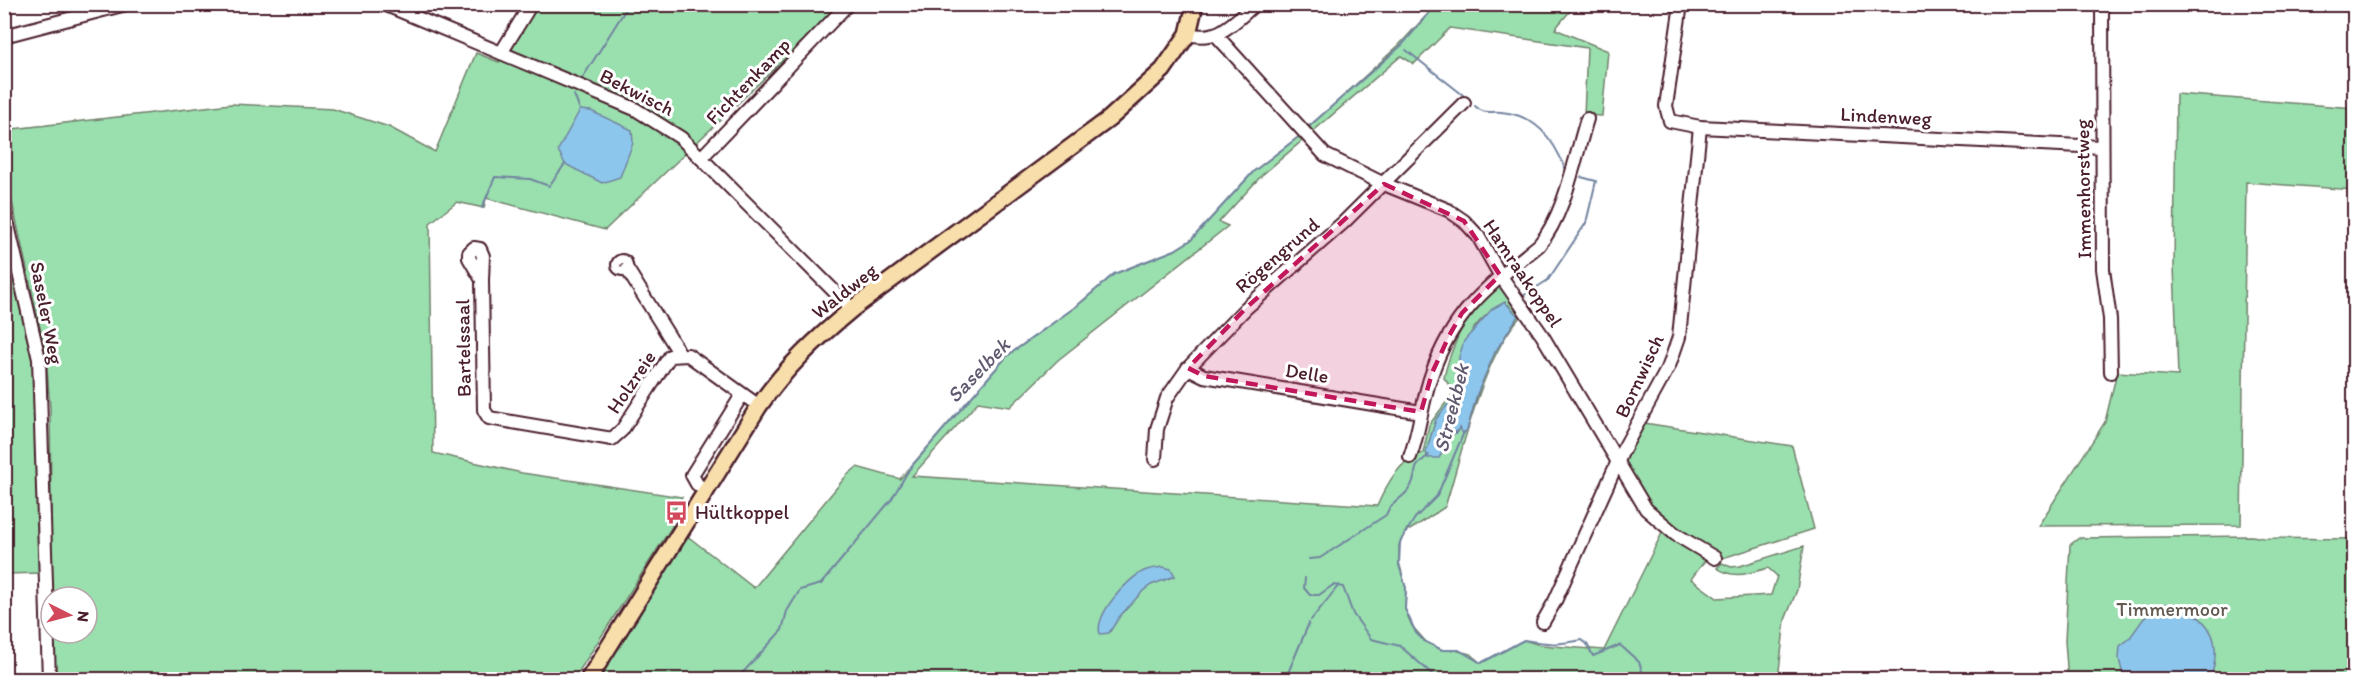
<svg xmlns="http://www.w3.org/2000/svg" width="2359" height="684" viewBox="0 0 2359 684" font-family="Itim,sans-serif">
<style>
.green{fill:#99e0ae;stroke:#72806c;stroke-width:1.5;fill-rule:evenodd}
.water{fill:#8dc6ec;stroke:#72839f;stroke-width:1.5}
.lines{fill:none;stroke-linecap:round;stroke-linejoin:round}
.stream{stroke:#72839f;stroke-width:2}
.minor-casing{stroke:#4a1f2b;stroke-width:16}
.major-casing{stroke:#4a1f2b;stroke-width:20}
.minor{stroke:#fff;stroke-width:12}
.major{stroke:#f8deab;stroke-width:15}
.marked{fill:#c2185b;fill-opacity:0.2;stroke:#c2185b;stroke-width:4.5;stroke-dasharray:12 8;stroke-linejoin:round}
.labels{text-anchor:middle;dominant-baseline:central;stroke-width:6;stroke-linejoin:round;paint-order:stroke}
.street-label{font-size:20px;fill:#4a1f2b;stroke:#fff}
.poi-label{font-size:20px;fill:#4a1f2b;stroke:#fff;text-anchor:start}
.park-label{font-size:20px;fill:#625952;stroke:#fff}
.water-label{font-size:21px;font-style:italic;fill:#61596f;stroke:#fff}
</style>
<rect width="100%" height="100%" fill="#fff"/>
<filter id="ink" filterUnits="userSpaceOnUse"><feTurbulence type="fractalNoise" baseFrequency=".0167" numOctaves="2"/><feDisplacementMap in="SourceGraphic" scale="12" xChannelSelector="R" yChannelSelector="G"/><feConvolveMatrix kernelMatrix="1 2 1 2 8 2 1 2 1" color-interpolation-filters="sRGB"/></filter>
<g filter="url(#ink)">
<g class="green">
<path d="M536,5H841L605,230L486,198L484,208L457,202L430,223L433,453L522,473L682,497L668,520L673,525L574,679H55L54,633H87V597H52L50,408L46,355L5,170L4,130L231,104L333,109L389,127L435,152L476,53L499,62Z"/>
<path d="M1436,5H1575L1555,29L1608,51L1602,116L1584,115L1587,48L1450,28L1414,64L1401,56L1262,175L1219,222L1228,226L1058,360L1010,407L978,402L912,476L1377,506C1387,484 1399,460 1423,453L1429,425L1454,392L1444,378C1448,355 1474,289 1499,286L1522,315C1482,357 1463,450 1445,507L1410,530L1407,529L1399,545V562L1406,588L1405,609L1412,626L1427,643L1443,650H1455L1470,654L1481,663L1524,640L1540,645L1604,650L1663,531L1707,558L1691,579L1717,598L1771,595L1777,576L1768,568C1749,573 1735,580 1717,568L1722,563L1731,567L1740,566L1804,546L1797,590L1785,620L1778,679L588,680L681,531L754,588L847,475L857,467L900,479L1007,356L1078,305L1114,274L1175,250L1191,240L1254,171L1297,138L1399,45ZM1509,305L1515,321C1490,344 1476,398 1467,430L1460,428L1428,458L1426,452L1436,420L1458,392C1455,356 1471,313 1509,305Z"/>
<path d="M2176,94L2354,108V190L2246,182L2241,525L2038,526L2105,422L2117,372L2178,376L2174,266Z"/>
<path d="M4,240L34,368L42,573L5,574Z"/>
<path d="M1644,423L1792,446L1814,529L1723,558L1650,507L1624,461Z"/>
<path d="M2252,536L2264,538L2354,539V679L2068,680L2065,641L2070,545L2079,538Z"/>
</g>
<g class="water">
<path d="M580,110L591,111L632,130L633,143L620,177L602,183L565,164L558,150Z"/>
<path d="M1505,302L1518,316L1495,352L1477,394L1467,430L1463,434L1460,428L1453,434L1439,458H1428L1426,452L1436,419L1458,392L1459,357L1464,341L1492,309Z"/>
<path d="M1163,567L1171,569L1175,576L1151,585L1143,591L1120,616L1109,633L1100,634C1094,615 1128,578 1144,571C1150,568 1157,568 1163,567Z"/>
<path d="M2165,604C2191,605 2218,626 2215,656C2215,664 2212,672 2211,679H2124L2119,659L2120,646L2129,639L2144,618Z"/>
</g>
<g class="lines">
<g class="stream">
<path d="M1406,50L1463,95"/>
<path d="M583,77L629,4"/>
<path d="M574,95L580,110"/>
<path d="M1475,106C1484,115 1490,111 1501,112C1535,115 1553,138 1565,168"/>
<path d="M1307,128L1402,45L1437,4"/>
<path d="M482,208L495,177L530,179L549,186L565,164"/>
<path d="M1523,296L1548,280L1586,223L1596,181L1581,177"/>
<path d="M1464,432L1437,496L1415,518L1400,542L1399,565L1406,588L1405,609L1416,633L1424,641L1442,650H1459L1481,663L1524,640C1549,644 1557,645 1582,640L1587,644L1593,656L1620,645L1639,662L1645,680"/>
<path d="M1451,433H1457L1460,428"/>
<path d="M1309,559L1320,558L1386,515C1391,501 1405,498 1411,486C1420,468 1408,471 1429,455"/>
<path d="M1305,578L1304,588L1310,595H1319L1333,585L1343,587L1353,614L1371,639L1400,646L1439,680"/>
<path d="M1311,620L1339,585"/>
<path d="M736,680L782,630L787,611L800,590L821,584L891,500L910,468L1007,356L1078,305L1114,274L1175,250L1191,240L1254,171L1297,138"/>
<path d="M1285,680L1309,623"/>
</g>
<defs>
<g id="minor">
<path d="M384,4L635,109L681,138L852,309"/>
<path d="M1681,4L1666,106L1670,121L1700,127L2101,147"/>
<path d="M2102,4L2103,269L2110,319L2111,372"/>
<path d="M1188,34C1219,42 1233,23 1255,4"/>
<path d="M4,36L126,4"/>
<path d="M1217,36L1325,155L1384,184L1448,210L1464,221L1478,236L1500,275L1542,335L1646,509L1675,534L1715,558"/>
<path d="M501,53L531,4"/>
<path d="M701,158L848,4"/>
<path d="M4,208L39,359L49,680"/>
<path d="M474,248L480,249L483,256L482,280L469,258V253Z"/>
<circle cx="622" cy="265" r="4"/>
<path d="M627,269L680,354"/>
<path d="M482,280L484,410L489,418L612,439L622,430L670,356L688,355L759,406"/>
<path d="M1188,368L1204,376L1421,412"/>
<path d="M1410,457C1420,430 1422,400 1432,373C1454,310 1489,286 1539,245C1565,215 1575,157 1587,119"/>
<path d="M1155,459L1157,429L1167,398L1188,368L1246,308L1344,222L1464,103"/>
<path d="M706,491L697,484L692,475L742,395"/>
<path d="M1543,622L1555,601L1623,450L1669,366L1679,337L1700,127"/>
</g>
<path id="major" d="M588,680L759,406C785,368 817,338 852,309L1109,119L1163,70L1188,34L1195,4"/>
</defs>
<use href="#minor" class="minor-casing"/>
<use href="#major" class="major-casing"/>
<use href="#minor" class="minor"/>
<use href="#major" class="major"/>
</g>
</g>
<path class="marked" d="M1384,184L1464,221L1500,275L1462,313L1449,336L1432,373L1421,412L1204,376L1188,368L1246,308Z"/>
<defs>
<symbol id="bus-bare" viewBox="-9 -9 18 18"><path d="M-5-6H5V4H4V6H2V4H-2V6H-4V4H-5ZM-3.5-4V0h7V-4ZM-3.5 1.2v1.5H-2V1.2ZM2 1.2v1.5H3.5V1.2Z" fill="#d1495b" stroke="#fff" stroke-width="2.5" paint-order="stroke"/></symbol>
</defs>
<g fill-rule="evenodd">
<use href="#bus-bare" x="660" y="496" width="33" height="33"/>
</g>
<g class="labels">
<g class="street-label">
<text transform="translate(748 81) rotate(-46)">Fichtenkamp</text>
<text transform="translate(637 92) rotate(27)">Bekwisch</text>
<text transform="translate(1886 116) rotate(3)">Lindenweg</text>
<text transform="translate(2083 189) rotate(-91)">Immenhorstweg</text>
<text transform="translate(1277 255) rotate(-41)">Rögengrund</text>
<text transform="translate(1523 273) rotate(56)">Hamraakoppel</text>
<text transform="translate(844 291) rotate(-38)">Waldweg</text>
<text transform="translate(47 313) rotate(79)">Saseler Weg</text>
<text transform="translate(463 348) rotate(-91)">Bartelssaal</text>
<text transform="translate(1307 373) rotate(9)">Delle</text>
<text transform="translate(1639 376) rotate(-65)">Bornwisch</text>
<text transform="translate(631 382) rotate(-56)">Holzreie</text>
</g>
<g class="poi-label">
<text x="695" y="512">Hültkoppel</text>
</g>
<g class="park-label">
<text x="2172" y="609">Timmermoor</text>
</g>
<g class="water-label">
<text transform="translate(978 370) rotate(-46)">Saselbek</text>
<text transform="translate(1451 408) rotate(-76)">Streekbek</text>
</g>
</g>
<rect width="2359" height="684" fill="none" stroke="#fff" stroke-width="24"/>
<rect x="12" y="12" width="2335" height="660" fill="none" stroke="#4a1f2b" stroke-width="2" filter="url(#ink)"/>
<g transform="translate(69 615) rotate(96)"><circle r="28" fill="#ffffff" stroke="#b7a5aa" stroke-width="1.5"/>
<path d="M0-4.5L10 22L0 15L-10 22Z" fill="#d1495b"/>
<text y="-9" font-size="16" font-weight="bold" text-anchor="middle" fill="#4a1f2b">N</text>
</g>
</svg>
